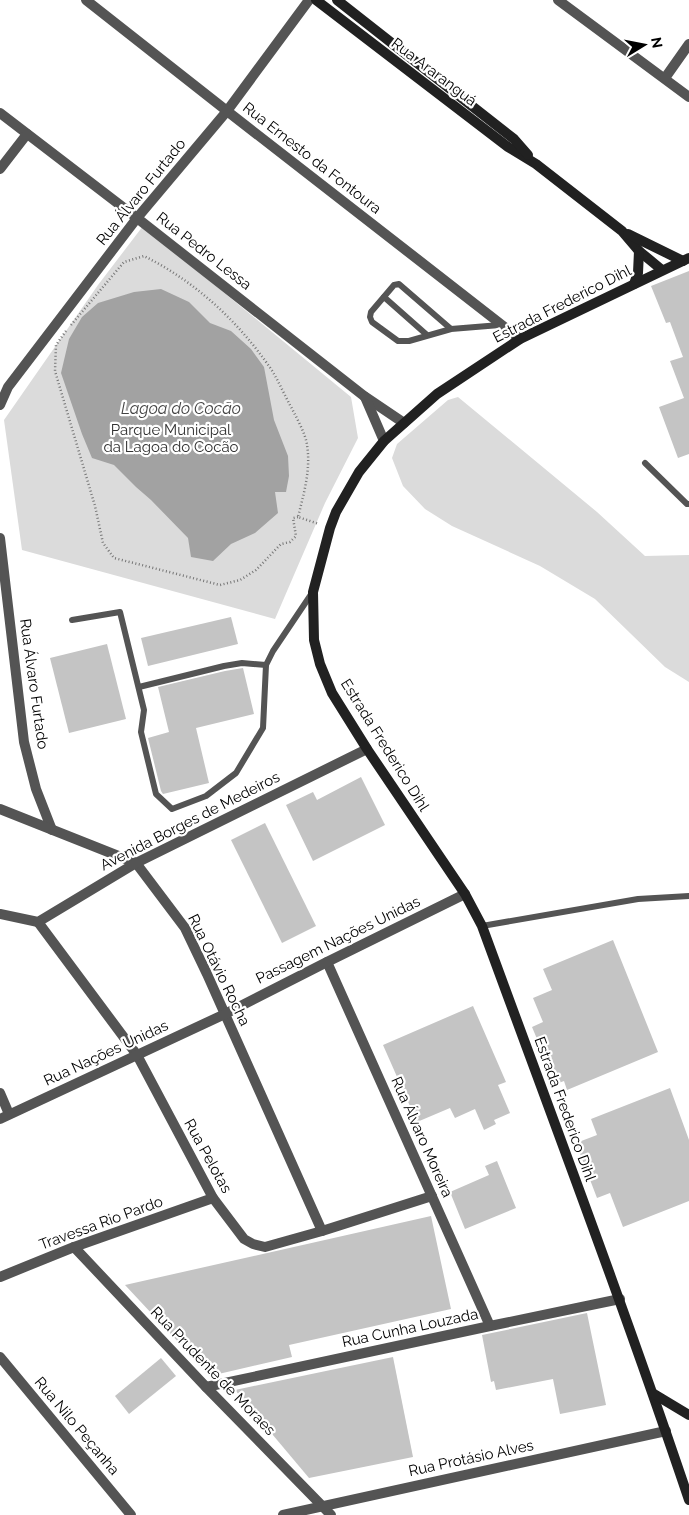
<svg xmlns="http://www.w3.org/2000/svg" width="689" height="1515" viewBox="0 0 689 1515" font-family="Raleway,sans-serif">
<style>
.green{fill:#dbdbdb}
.water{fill:#a2a2a2}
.building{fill:#c4c4c4}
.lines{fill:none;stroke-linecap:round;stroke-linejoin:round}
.path{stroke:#767676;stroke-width:2.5;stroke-dasharray:1 2.5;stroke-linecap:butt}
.service{stroke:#545454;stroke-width:6}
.minor{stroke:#545454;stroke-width:10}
.secondary{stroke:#212121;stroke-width:10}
.labels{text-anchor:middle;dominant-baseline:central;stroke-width:4.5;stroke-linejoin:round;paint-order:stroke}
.street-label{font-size:15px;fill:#000;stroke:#fff}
.park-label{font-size:15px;fill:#323232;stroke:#fff}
.water-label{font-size:16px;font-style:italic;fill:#434343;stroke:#fff}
</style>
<rect width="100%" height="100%" fill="#fff"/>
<g class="green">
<path d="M143,226L351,397L358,438L325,503L275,619L22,550L4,420L98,285Z"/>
<path d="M458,397L597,512L645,556L689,555V682L665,667L595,599L540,566L452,526L425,509L403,486L392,458L397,444L448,400Z"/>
</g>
<path class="water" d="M161,289L189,302L210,323L231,331L251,349L264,367L274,420L288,456L289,476L286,492H275L278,513L255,533L231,544L213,561L191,557L188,538L151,500L136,487L114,465L92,458L82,434L61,373L69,339L82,317L98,303L134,292Z"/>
<g class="building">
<path d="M689,271V454L678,458L659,407L684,398L670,361L683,357L670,322L666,323L651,286Z"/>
<path d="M231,617L238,644L148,666L141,638Z"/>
<path d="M107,644L126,719L69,733L50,658Z"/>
<path d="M243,668L254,714L196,728L209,783L163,794L161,791L148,738L169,732L158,687L225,671Z"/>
<path d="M361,777L385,825L313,861L286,805L313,792L317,800Z"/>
<path d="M265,823L316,926L282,943L231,840Z"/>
<path d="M613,940L658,1052L567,1090L564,1081L556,1084L532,1027L543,1022L533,998L552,990L543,969Z"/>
<path d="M473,1006L506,1082L498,1085L510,1113L494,1120L496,1124L484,1130L475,1109L455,1118L450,1108L417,1122L383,1045Z"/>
<path d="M670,1088L689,1140V1201L623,1227L610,1193L597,1198L576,1143L597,1135L591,1119Z"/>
<path d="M497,1161L516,1208L465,1229L450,1192L489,1175L485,1166Z"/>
<path d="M431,1216L451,1309L289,1345L292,1357L210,1376L125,1285Z"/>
<path d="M587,1313L606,1405L560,1414L553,1379L496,1390L494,1381L491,1382L482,1335Z"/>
<path d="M393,1357L413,1457L309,1478L235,1390Z"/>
<path d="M161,1358L176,1376L129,1414L115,1396Z"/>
</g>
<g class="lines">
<g class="path">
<path d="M71,325L124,262L144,256C196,282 238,321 271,369C278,380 283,392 289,403C294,413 306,434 307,445C311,469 304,493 298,517L319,524"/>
<path d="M66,331L56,345L55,371L95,506L103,543L114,558L220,585L240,580L256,570L281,544L290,542L296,536L293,518L298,517"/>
</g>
<g class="service">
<path d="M384,297L427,335"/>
<path d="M451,329L409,341H398L372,322L370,317L371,312L394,285L399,284L451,329L500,325"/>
<path d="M645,463L687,504H689"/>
<path d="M72,620L120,612L144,710L141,732L156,794L172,809L206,796L236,773L263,728L266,665L273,651L312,593"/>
<path d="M139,687L224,666L242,663L266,665"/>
<path d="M482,926L638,899L689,896"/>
</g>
<g class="minor">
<path d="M86,0L227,111L520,339"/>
<path d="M558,0L689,97"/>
<path d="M665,78L689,44"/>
<path d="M0,113L137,218L364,396L404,423"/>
<path d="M0,169L27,134"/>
<path d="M365,397L384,441"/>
<path d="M0,405L8,387L137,218L227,111L309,0"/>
<path d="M0,538L24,742L36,789L52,830"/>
<path d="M0,809L136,863L185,928L207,974L322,1231"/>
<path d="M0,914L38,922L136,863L367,749"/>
<path d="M38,922L137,1055L213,1198L244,1239L253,1244L265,1247L322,1231L432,1196"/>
<path d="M327,962L490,1326"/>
<path d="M0,1093L9,1114"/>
<path d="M0,1119L225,1014L327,962L465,894"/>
<path d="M74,1247L206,1387L331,1515"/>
<path d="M0,1277L74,1247L213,1198"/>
<path d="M0,1357L131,1515"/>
<path d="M206,1387L490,1326L620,1299"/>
<path d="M283,1515L666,1431"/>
</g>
<g class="secondary">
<path d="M316,0L508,147L536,164L622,231L639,251L662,270"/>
<path d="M337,0L514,139L528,155"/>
<path d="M628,234L683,261"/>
<path d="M689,258L520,339L437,394L384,441L359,472L336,512L330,528L313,592L314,640L320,664L332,693L367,749L465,894L482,926C552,1117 624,1307 689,1500"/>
<path d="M634,284L638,273L639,251"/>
<path d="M654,1394L689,1415"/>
</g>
</g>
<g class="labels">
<g class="street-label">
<text transform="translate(434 72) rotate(37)">Rua Araranguá</text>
<text transform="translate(312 158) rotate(38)">Rua Ernesto da Fontoura</text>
<text transform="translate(141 192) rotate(-51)">Rua Álvaro Furtado</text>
<text transform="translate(204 251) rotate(38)">Rua Pedro Lessa</text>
<text transform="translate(562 304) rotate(-27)">Estrada Frederico Dihl</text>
<text transform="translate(34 684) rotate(82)">Rua Álvaro Furtado</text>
<text transform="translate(385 745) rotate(58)">Estrada Frederico Dihl</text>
<text transform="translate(190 821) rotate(-27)">Avenida Borges de Medeiros</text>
<text transform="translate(338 940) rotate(-26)">Passagem Nações Unidas</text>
<text transform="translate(219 970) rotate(64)">Rua Otávio Rocha</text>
<text transform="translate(106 1053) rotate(-25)">Rua Nações Unidas</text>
<text transform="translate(565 1109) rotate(70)">Estrada Frederico Dihl</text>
<text transform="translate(422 1137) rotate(66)">Rua Álvaro Moreira</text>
<text transform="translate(208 1156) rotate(61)">Rua Pelotas</text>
<text transform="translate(101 1223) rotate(-20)">Travessa Rio Pardo</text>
<text transform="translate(410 1328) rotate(-12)">Rua Cunha Louzada</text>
<text transform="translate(213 1371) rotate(46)">Rua Prudente de Moraes</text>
<text transform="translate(77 1426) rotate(50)">Rua Nilo Peçanha</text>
<text transform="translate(471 1458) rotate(-12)">Rua Protásio Alves</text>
</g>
<g class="park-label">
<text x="171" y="430">Parque Municipal<tspan x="171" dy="17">da Lagoa do Cocão</tspan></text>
</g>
<g class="water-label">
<text x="181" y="408">Lagoa do Cocão</text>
</g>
</g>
<g transform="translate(644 45) rotate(80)" stroke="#ffffff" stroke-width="4" paint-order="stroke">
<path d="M0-4L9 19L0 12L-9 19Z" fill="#000000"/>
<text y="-8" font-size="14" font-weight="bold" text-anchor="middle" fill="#000000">N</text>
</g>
</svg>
